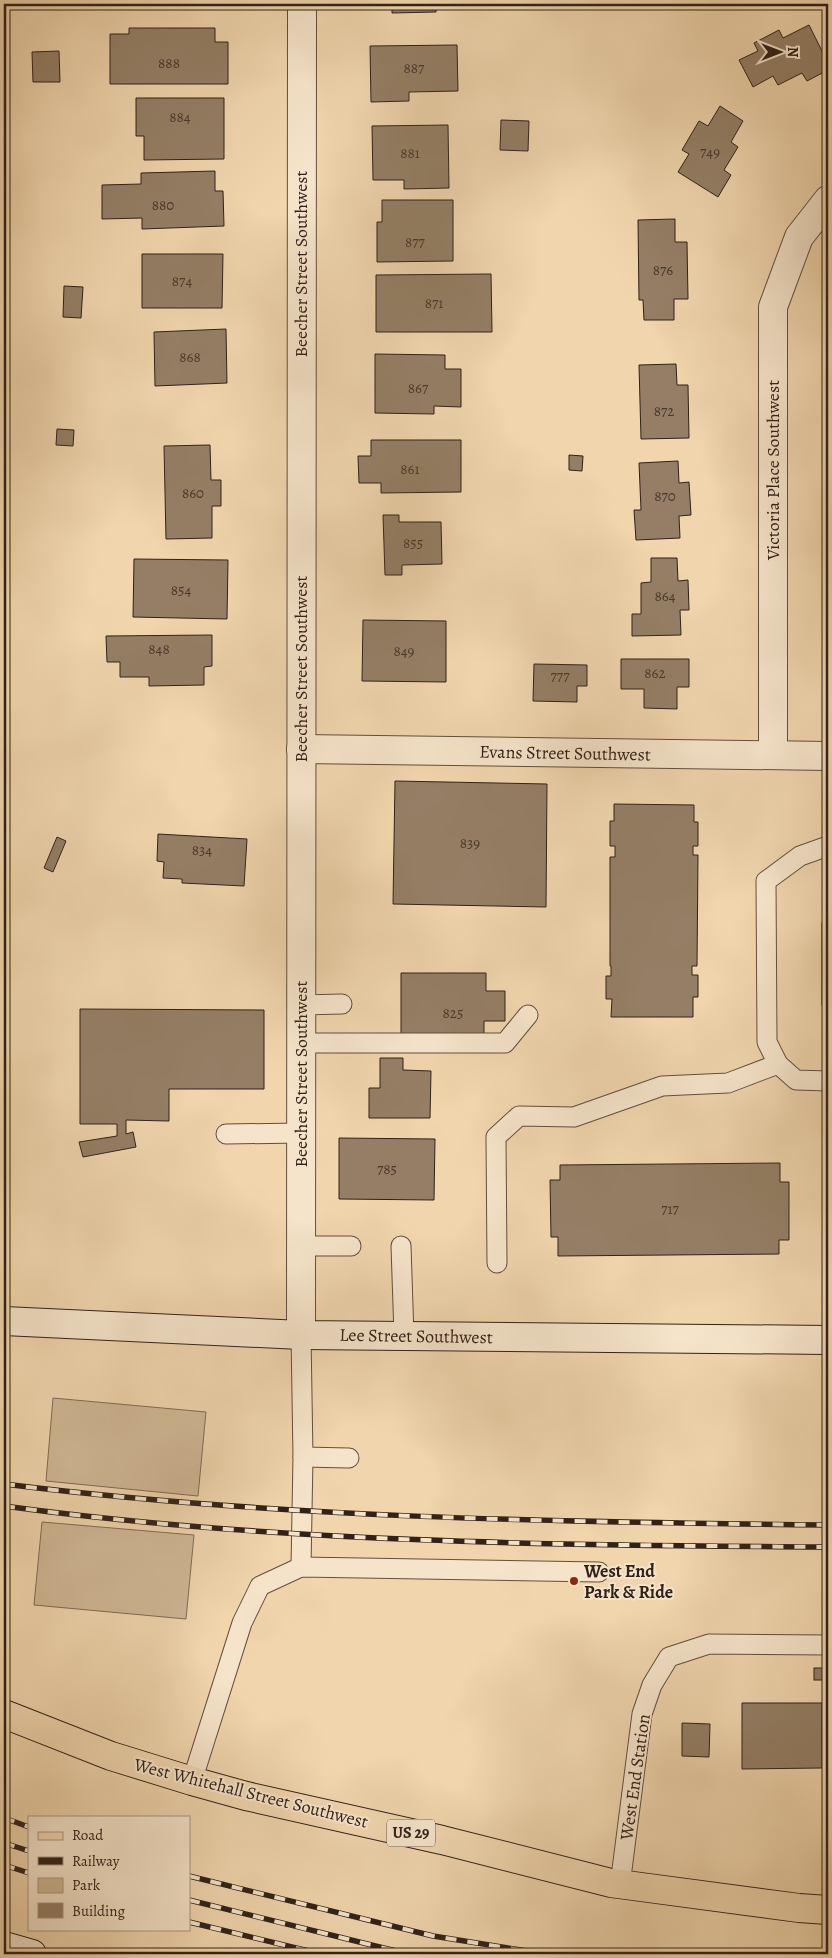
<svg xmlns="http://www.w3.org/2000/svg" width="832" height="1958" viewBox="0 0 832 1958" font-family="Alegreya,serif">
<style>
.green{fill:#cfb794;stroke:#806c56}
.building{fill:#947f66;stroke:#302219}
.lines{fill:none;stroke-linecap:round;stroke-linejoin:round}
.lane-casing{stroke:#604f3e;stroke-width:21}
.street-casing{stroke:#604f3e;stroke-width:30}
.secondary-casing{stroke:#302219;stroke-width:30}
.primary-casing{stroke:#302219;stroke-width:30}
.lane{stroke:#f5e4ca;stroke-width:19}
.street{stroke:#f5e4ca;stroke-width:28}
.secondary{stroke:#f5e4ca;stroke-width:28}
.primary{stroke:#f0d5ad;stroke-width:28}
.rail-casing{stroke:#302219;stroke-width:5.5}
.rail{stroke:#f5e4ca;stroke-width:4;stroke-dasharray:11;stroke-linecap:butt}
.poi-dot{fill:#8f2418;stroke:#f5e4ca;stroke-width:2}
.labels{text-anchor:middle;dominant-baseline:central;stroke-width:4;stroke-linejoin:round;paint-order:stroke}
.number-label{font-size:15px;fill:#49392c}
.shield{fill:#f5e4ca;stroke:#6b5c4e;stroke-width:1}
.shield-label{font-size:16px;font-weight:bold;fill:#302219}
.street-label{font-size:18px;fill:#302219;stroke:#f5e4ca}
.poi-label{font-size:18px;font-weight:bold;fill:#302219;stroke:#f5e4ca;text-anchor:start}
</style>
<rect width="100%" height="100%" fill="#f0d5ad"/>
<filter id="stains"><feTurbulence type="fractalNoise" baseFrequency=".004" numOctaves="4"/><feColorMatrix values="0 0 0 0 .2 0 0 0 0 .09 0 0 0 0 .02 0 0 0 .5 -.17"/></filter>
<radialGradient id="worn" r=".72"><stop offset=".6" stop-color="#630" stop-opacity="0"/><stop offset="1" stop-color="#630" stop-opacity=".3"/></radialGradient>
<g class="green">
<path d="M53,1398L206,1412L198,1496L46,1481Z"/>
<path d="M42,1522L194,1535L186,1619L34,1605Z"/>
</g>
<g class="building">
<path d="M392,4H436V12L392,13Z"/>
<path d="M809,25L828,63V70L807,81L802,73L778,85L773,76L753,87L739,60L758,51L754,43L779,30L783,38Z"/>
<path d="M129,28H215V42H228V84H110V34H129Z"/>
<path d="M457,45L458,91L409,92V101L371,102L370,46Z"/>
<path d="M59,51L60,82H33L32,52Z"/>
<path d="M136,98H224V159L144,160V136H136Z"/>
<path d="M720,106L743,121L731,142L738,147L724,170L731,175L718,197L678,172L689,154L682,150L699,121L708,126Z"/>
<path d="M501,120L529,121L528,151L500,150Z"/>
<path d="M448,125L449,188L404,189V180H373L372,126Z"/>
<path d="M215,171V191H223L224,226L142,229V218L102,219V185L141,184V173Z"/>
<path d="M382,200H453V261L377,262V222H382Z"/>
<path d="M675,219V242H687L688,299H674V320H644L643,300H639L638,220Z"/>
<path d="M142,254H223L222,308H142Z"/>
<path d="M491,274L492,332H376V275Z"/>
<path d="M64,286L83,287L81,318L63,317Z"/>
<path d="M226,329L227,383L155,386L154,332Z"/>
<path d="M375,354L445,355V369H461V407L434,406V414L375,413Z"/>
<path d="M676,364L677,385H688L689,438L641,439L639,365Z"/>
<path d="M57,429L74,430L73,446L56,445Z"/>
<path d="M371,440H461V492L381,493V483H359L358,456H371Z"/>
<path d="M210,445L211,480H221V506H212V538L166,539L164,446Z"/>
<path d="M569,455L583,456L582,471L569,470Z"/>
<path d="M678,461L679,483L689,482L691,515L679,516L680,538L636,540L634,510H641L639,463Z"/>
<path d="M383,515H399V522H441L442,564L402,565V575H385Z"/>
<path d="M651,558H677L678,581L688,580L689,610H680L681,635L632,636V614H641V583L651,582Z"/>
<path d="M134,559L228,560L227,619L133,617Z"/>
<path d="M363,620L446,621V682L362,681Z"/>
<path d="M212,635V666L204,667V685L149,686V677H120V662H107L106,636Z"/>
<path d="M621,659H689V687H677V709L644,708V689H621Z"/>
<path d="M534,664L587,665V686H577V702L533,701Z"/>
<path d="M395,781L547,784L546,907L393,904Z"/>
<path d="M614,804L694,805V822H698V846H693V855H698L697,966H692V975H698V997H693V1017H611L612,999H606V976H611V966H610V857H615V846H610V821H614Z"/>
<path d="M158,834L247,839L244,886L182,883V879L163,878L164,862L157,861Z"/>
<path d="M57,837L66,841L53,872L44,868Z"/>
<rect x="822" y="923" width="6" height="82"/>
<path d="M401,973H486V991H505V1021H484V1038H401Z"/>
<path d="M80,1009L264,1010V1089H169V1121L126,1120V1134L133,1132L136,1147L83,1157L79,1142L117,1136V1124H80Z"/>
<path d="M380,1058H403V1070L431,1071L430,1118H369V1088H380Z"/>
<path d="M339,1138L435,1139L434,1200L339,1199Z"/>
<path d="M780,1163V1182H789V1240H779V1254L558,1256V1237H551L550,1180H560V1165Z"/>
<rect x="814" y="1668" width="14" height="12"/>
<path d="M742,1703H822V1768L742,1769Z"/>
<path d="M682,1723L710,1724L709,1757L682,1756Z"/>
</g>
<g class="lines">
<defs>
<g id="lane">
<path d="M828,846L800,856L766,881L767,1042L778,1064L796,1080L828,1081"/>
<path d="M301,1005L342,1004"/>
<path d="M301,1043H505L528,1015"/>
<path d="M226,1134L301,1133"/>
<path d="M301,1246H351"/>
<path d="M401,1246L404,1336"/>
<path d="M497,1263L496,1137L519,1116L574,1117L662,1086L728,1083L778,1064"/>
<path d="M301,1335L303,1457L301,1567"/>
<path d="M303,1457L349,1458"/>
<path d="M192,1781L242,1623L260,1586L301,1567L599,1572"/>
<path d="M620,1885L642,1714L652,1685L669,1657L709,1644L828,1645"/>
</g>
<g id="street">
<path d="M301,749L828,756"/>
<path d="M773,755V307L799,237L828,200"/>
<path d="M301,1335L302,4"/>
</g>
<g id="secondary">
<path d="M4,1321L301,1335L828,1340"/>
<path d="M4,1946L32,1954"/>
</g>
<path id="primary" d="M4,1714L111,1756L192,1781L246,1796L442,1840L611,1883L799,1908L828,1910"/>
</defs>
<use href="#lane" class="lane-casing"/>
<use href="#street" class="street-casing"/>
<use href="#secondary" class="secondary-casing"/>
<use href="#primary" class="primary-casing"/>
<use href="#lane" class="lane"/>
<use href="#street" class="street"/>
<use href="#secondary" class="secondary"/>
<use href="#primary" class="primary"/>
<defs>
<g id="rail">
<path d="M4,1484C277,1518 553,1522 828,1525"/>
<path d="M4,1506C277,1543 553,1545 828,1547"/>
<path d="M4,1818L29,1827"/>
<path d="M4,1843L29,1851"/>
<path d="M4,1865L29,1873"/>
<path d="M189,1876L433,1936L546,1954"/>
<path d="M189,1900L408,1954"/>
<path d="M189,1922L321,1954"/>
</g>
</defs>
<use href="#rail" class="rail-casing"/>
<use href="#rail" class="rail"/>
</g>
<circle class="poi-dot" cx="574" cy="1581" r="5"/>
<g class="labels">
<g class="number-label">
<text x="169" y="63">888</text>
<text x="414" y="68">887</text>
<text x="180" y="117">884</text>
<text x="710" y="152">749</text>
<text x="410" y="153">881</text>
<text x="163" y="205">880</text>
<text x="415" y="242">877</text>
<text x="663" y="270">876</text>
<text x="182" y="281">874</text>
<text x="434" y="303">871</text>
<text x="190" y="357">868</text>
<text x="418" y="388">867</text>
<text x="664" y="411">872</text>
<text x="410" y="469">861</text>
<text x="193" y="493">860</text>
<text x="665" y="496">870</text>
<text x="413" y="543">855</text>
<text x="181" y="590">854</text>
<text x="665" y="596">864</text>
<text x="159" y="649">848</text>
<text x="404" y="651">849</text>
<text x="655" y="673">862</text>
<text x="560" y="676">777</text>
<text x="470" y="843">839</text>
<text x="202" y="850">834</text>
<text x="453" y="1013">825</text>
<text x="387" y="1169">785</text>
<text x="670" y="1209">717</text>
</g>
<rect class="shield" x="387" y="1819.5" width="48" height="27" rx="4"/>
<g class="shield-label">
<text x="411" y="1833">US 29</text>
</g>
<g class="street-label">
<text transform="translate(301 264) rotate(-90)">Beecher Street Southwest</text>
<text transform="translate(773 470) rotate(-90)">Victoria Place Southwest</text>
<text transform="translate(301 669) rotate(-90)">Beecher Street Southwest</text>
<text transform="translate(565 753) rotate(1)">Evans Street Southwest</text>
<text transform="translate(301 1074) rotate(-90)">Beecher Street Southwest</text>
<text transform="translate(416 1336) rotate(1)">Lee Street Southwest</text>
<text transform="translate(635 1777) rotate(-82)">West End Station</text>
<text transform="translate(251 1793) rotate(14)">West Whitehall Street Southwest</text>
</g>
<g class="poi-label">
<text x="584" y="1571">West End<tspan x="584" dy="21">Park &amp; Ride</tspan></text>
</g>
</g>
<rect width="832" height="1958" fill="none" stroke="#f0d5ad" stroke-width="20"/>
<rect x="5" y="5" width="822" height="1948" fill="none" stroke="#302219" stroke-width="2.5"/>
<rect x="10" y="10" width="812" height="1938" fill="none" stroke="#302219"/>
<rect x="28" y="1816" width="162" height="115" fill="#f5e4ca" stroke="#a69683"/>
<rect x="38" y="1832" width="25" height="8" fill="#f0d5ad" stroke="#a69683"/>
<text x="72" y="1840" font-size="15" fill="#302219">Road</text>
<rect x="38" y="1857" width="25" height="8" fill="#302219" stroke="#a69683"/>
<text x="72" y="1866" font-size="15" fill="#302219">Railway</text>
<rect x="38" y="1878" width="25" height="15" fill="#cfb794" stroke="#a69683"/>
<text x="72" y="1890" font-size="15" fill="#302219">Park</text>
<rect x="38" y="1903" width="25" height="15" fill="#947f66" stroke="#a69683"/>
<text x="72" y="1916" font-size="15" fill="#302219">Building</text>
<g transform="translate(780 52) rotate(90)" stroke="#f5e4ca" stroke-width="4" paint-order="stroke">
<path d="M0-4L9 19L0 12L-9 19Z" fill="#302219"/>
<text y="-8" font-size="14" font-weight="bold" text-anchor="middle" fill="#302219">N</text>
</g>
<rect width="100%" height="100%" filter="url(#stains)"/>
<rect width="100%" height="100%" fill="url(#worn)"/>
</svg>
